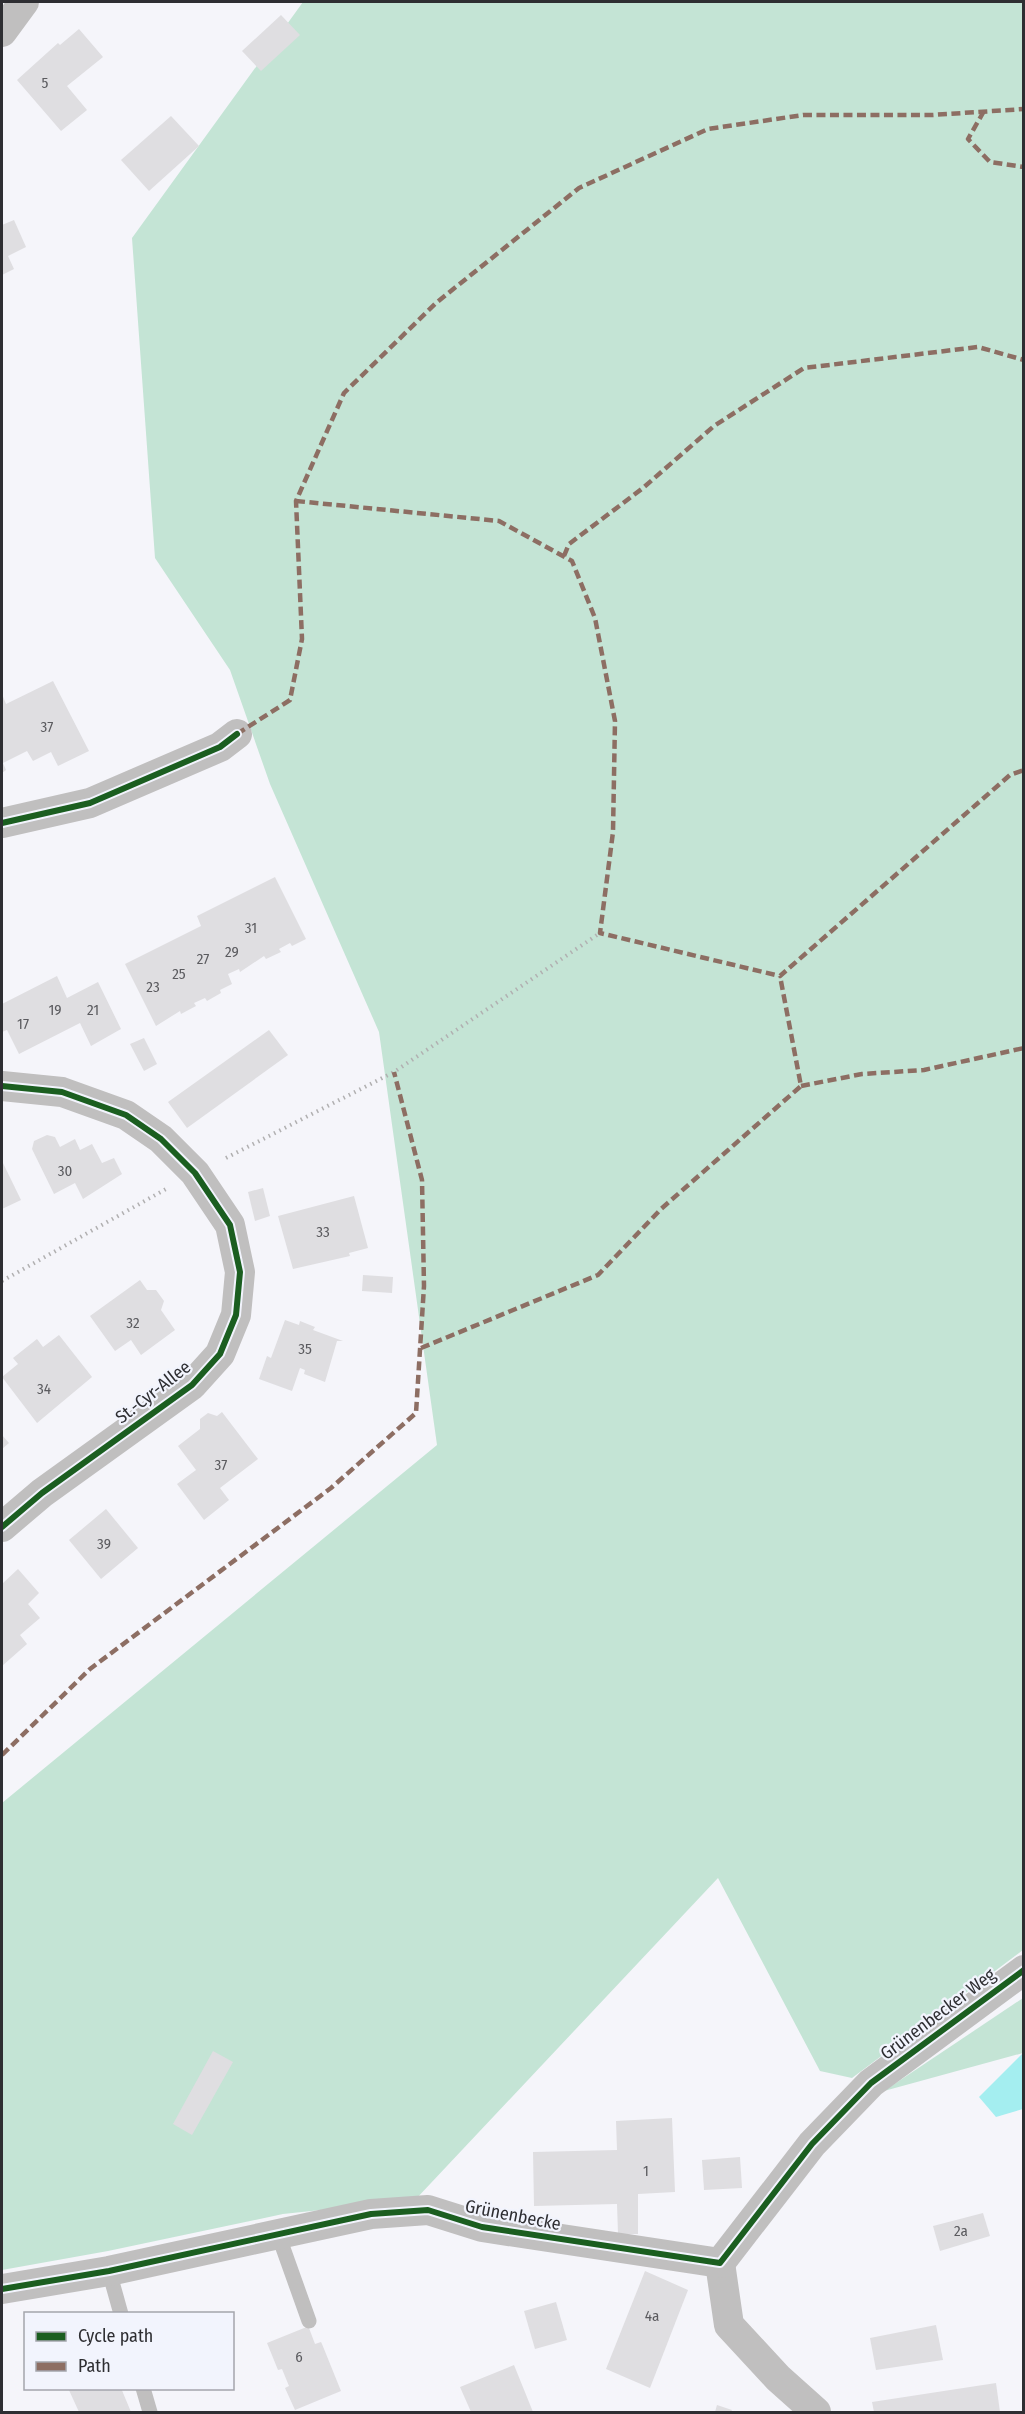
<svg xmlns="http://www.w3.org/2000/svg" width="1025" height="2414" viewBox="0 0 1025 2414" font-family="'Fira Sans Condensed',sans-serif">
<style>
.green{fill:#c4e4d5}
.water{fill:#a4eef0}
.building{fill:#dfdee1}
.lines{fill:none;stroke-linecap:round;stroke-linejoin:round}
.path{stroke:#b1b0b1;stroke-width:4;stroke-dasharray:1.5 4.5;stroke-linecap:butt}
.lane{stroke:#c0bfbf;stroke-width:15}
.street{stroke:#c0bfbf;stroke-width:30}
.quiet{stroke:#8d6e63;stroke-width:4.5;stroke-dasharray:9 4.5;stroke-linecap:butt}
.cycleway-casing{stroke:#f2f4fd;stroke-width:10}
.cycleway{stroke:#1b5e20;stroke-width:6}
.labels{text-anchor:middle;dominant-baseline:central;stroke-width:4.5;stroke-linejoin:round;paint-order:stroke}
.number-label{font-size:15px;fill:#5b5b5f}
.street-label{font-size:18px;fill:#2e2e32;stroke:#f2f4fd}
</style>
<rect width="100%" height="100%" fill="#f5f5fa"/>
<g class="green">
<path d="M303,2H1023V1950L852,2078L820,2071L718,1878L415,2200L283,2214L108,2251L2,2270V1803L437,1445L379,1032L270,784L230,670L155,558L132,238Z"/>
<path d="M1023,1998V2053L884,2091Z"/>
</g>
<path class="water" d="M1023,2053V2109L996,2117L979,2097Z"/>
<g class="building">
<path d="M281,15L300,35L261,71L242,51Z"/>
<path d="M79,29L103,57L67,86L87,110L61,131L17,80L58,43L60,45Z"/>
<path d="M171,116L199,146L149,191L121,160Z"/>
<path d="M14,220L26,247L8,256L14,269L2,275V225Z"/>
<path d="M53,681L89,751L58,766L51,752L33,761L27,751L3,763L6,770L2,773V694L6,704Z"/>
<path d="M275,877L306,939L292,946L290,943L279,949L281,952L266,959L264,956L240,972L239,969L228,974L232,984L220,990L221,993L207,1001L205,998L194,1003L196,1006L181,1014L180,1011L156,1026L125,964L201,926L197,916Z"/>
<path d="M57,976L67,998L98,982L121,1029L91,1046L80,1023L19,1054L7,1030L2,1032V1004Z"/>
<path d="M269,1030L288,1055L187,1128L168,1102Z"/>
<path d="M144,1038L157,1064L144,1071L130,1044Z"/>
<path d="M47,1135L55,1137L60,1147L75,1139L80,1150L92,1144L102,1163L114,1158L122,1174L83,1199L75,1183L54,1194L32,1149L34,1141Z"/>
<path d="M2,1161L21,1200L2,1209Z"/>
<path d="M263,1188L270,1216L255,1221L248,1192Z"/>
<path d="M354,1196L368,1248L349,1253L350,1256L293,1269L278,1216Z"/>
<path d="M363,1275L393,1277L392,1293L362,1291Z"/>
<path d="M140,1280L147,1290H156L164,1301L161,1310L175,1330L141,1355L131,1340L115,1351L90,1316Z"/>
<path d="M285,1320L299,1325L300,1321L315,1327L313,1330L343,1341H337L325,1382L304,1374L305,1370L300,1368L292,1391L259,1379L267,1356L271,1358Z"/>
<path d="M59,1335L92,1377L37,1423L2,1377L18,1364L13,1358L37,1339L43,1347Z"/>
<path d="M222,1412L258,1459L220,1488L229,1500L204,1520L177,1484L196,1470L178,1446L200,1429V1419L208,1413L217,1416Z"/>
<path d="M2,1435L9,1443L2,1449Z"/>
<path d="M106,1509L138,1548L101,1579L69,1540Z"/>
<path d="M18,1569L39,1593L28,1604L40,1618L20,1635L27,1644L2,1666V1584Z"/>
<path d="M213,2051L233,2062L192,2135L173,2124Z"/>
<path d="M672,2118L675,2192L638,2194V2234H618L617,2204L534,2206L533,2152L617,2150L616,2121Z"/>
<path d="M740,2157L742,2188L704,2190L702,2160Z"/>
<path d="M983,2213L990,2236L940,2251L933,2226Z"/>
<path d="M645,2271L688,2290L650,2388L606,2369Z"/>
<path d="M556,2302L567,2340L535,2349L524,2311Z"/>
<path d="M314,2324L309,2328L315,2344L321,2342L322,2344L341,2391L295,2410L285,2388L289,2386L282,2369L278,2370L267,2343Z"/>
<path d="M936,2325L943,2360L876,2370L870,2338Z"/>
<path d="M514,2365L533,2412H471L460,2387Z"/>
<path d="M996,2383L1000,2412H874L872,2402Z"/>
<path d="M68,2388H121L131,2412H79Z"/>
<path d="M717,2405L732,2410L731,2412H715Z"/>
</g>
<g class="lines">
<g class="path">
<path d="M226,1158L394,1072L600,933"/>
<path d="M2,1281L166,1189"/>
</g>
<g class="lane">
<path d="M278,2234L309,2321"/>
<path d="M109,2271L121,2314"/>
<path d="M143,2388L150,2412"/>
</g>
<g class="street">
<path d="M2,32L24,2"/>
<path d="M2,823L90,803L220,747L237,734"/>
<path d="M2,1086L62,1092L126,1115L161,1139L195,1173L230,1225L240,1272L236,1315L220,1354L192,1385L42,1493L2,1527"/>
<path d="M720,2263L729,2325L778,2378L816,2412"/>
<path d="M2,2289L109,2271L371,2214L428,2210L482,2227L720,2263L812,2144L871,2083L1024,1970"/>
</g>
<g class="quiet">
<path d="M984,111L968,139L990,162L1024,167"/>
<path d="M296,501L499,521L572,561L595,618L615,721L613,832L600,933L780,976L1010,775L1024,770"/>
<path d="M564,556L569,544L643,488L714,426L804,368L978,347L1024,360"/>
<path d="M237,734L290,700L302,639L296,501L344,393L436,303L579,188L708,129L803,115H932L1024,109"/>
<path d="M801,1086L862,1074L924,1070L1024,1048"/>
<path d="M421,1348L598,1275L661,1209L801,1086L780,976"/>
<path d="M2,1755L90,1669L331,1488L416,1413L424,1286L422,1180L394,1072"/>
</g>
<defs>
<g id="cycleway">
<path d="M2,823L90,803L220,747L237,734"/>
<path d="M2,1086L62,1092L126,1115L161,1139L195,1173L230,1225L240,1272L236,1315L220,1354L192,1385L42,1493L2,1527"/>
<path d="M2,2289L109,2271L371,2214L428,2210L482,2227L720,2263L812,2144L871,2083L1024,1970"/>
</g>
</defs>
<use href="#cycleway" class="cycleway-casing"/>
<use href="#cycleway" class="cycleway"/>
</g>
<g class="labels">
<g class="number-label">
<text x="45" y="83">5</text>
<text x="47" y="727">37</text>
<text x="251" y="928">31</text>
<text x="232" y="952">29</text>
<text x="203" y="959">27</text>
<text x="179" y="974">25</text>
<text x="153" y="987">23</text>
<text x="55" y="1010">19</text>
<text x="93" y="1010">21</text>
<text x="23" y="1024">17</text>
<text x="65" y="1171">30</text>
<text x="323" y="1232">33</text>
<text x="133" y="1323">32</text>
<text x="305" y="1349">35</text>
<text x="44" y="1389">34</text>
<text x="221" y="1465">37</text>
<text x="104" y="1544">39</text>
<text x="646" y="2171">1</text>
<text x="961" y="2231">2a</text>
<text x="652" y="2316">4a</text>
<text x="299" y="2357">6</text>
</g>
<g class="street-label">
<text transform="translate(153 1392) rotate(-38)">St.-Cyr-Allee</text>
<text transform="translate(938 2014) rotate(-37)">Grünenbecker Weg</text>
<text transform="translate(513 2215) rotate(11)">Grünenbecke</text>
</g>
</g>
<rect width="1025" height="2414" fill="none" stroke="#2e2e32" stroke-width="6"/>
<rect x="24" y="2312" width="210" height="78" fill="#f2f4fd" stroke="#a4a5ac" stroke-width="1.5"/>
<rect x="36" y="2332" width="30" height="9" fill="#1b5e20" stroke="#a4a5ac" stroke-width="1.5"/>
<text x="78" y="2342" font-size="18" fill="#2e2e32">Cycle path</text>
<rect x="36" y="2362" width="30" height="9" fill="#8d6e63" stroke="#a4a5ac" stroke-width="1.5"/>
<text x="78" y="2372" font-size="18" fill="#2e2e32">Path</text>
</svg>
